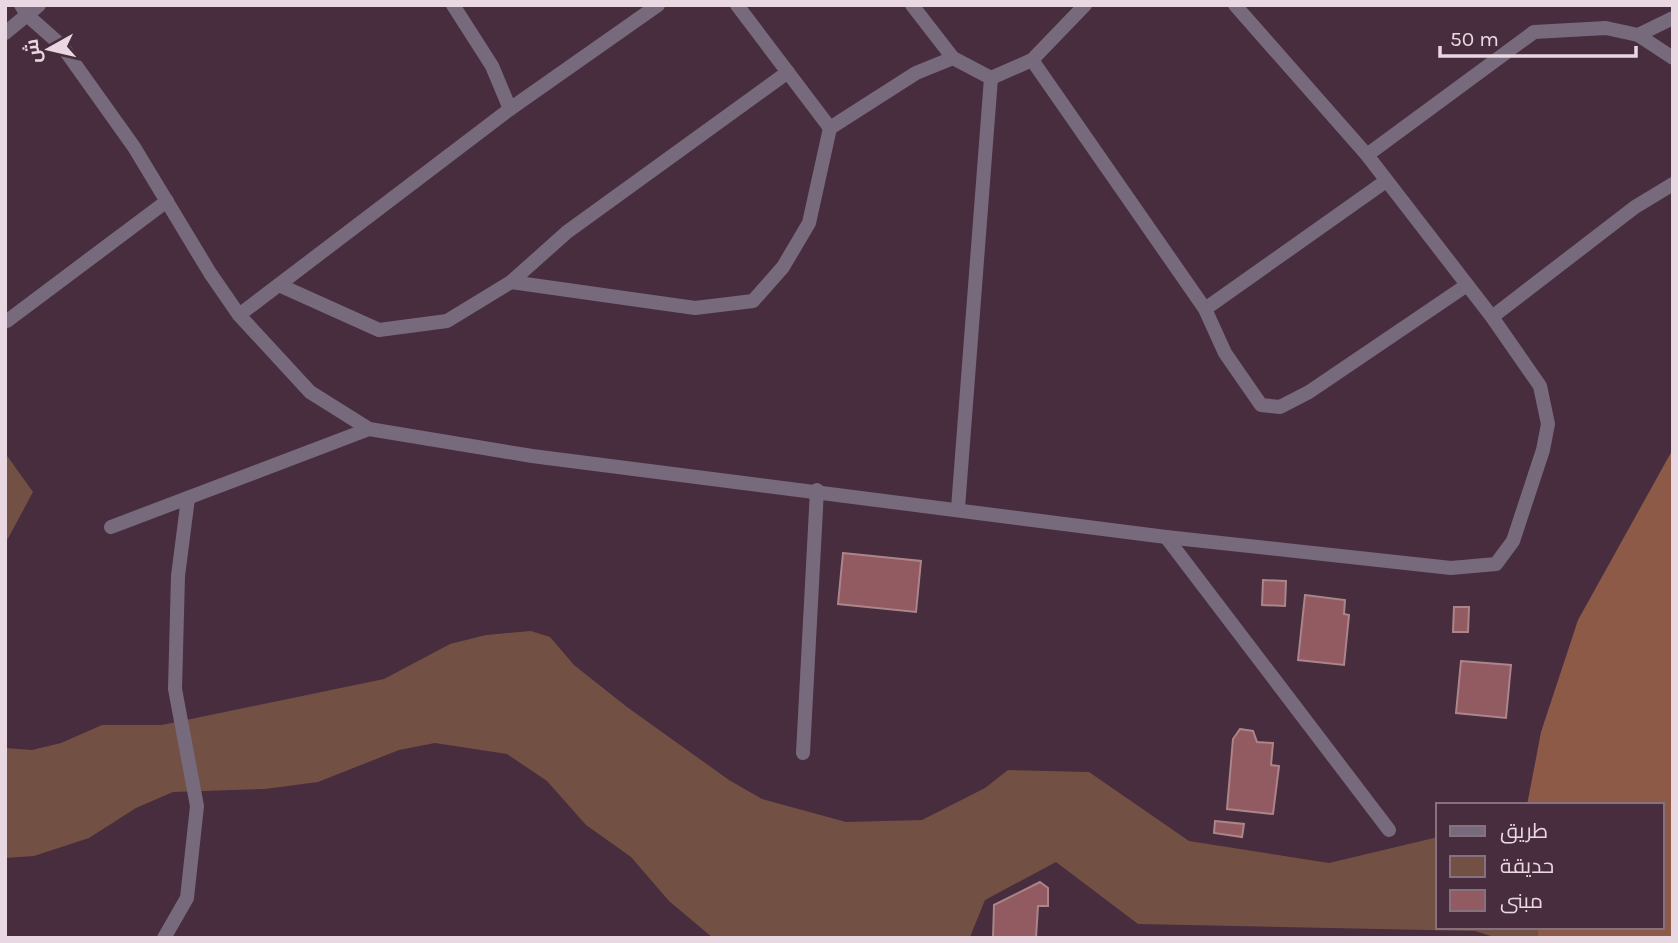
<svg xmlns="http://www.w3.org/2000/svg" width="1678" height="943" viewBox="0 0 1678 943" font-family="Karla,Cairo,sans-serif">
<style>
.green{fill:#735044}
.forest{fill:#8e5a48}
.building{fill:#925a61;stroke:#ab8589;stroke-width:2}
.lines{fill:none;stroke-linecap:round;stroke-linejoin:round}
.minor{stroke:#776a7d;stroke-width:14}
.tertiary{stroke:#776a7d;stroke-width:14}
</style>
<rect width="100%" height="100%" fill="#472d3d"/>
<g class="green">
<path d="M5,453L33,492L5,544Z"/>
<path d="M531,631L550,637L574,665L627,707L729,780L762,799L846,822L922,820L985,788L1008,770L1089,772L1189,841L1329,863L1438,837V927H1537L1538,938H1497L1475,931L1138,924L1056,862L985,900L970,937L713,938L669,901L631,857L586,825L547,781L507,754L435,743L399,750L318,782L265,789L173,792L136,808L89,838L34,856L5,858V748L32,750L61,743L102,725H162L384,679L450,644L486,635Z"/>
</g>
<path class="forest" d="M1673,449V938H1538L1537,927H1662V805H1527L1541,732L1578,620Z"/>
<g class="building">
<path d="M843,553L921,561L916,612L838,604Z"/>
<path d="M1263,580L1286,581L1285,606L1262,605Z"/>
<path d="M1305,595L1345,600L1344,614L1349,615L1344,665L1298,660Z"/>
<path d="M1454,607H1469L1468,632H1453Z"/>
<path d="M1461,661L1511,665L1506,718L1456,713Z"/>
<path d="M1240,729L1253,731L1257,742L1273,743L1271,765L1279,766L1273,814L1227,809L1233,739Z"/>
<path d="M1215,821L1244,824L1242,837L1214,833Z"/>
<path d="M1040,882L1048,888V906H1038L1036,938H993L994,905Z"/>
</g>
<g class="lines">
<g class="minor">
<path d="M39,5L27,15L62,46L134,147L210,273L239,315L310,392L369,429L532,456L1166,537L1451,568L1496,564L1513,541L1543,450L1548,424L1540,386L1492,317L1367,155L1235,5"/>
<path d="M453,5L492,66L510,109L658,5"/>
<path d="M737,5L830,128"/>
<path d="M912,5L953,58L991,78"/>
<path d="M1638,35L1673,18"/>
<path d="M1032,60L1205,309L1225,353L1261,405L1280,407L1309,392L1467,285"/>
<path d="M991,78L1032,60L1085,5"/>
<path d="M1367,155L1534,32L1606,28L1638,35L1673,58"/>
<path d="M511,282L695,308L753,301L783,267L809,223L830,128L916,73L953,58"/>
<path d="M279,285L379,330L447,321L511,282L567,232L788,72"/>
<path d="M1205,309L1386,181"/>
<path d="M239,315L510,109"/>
<path d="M1492,317L1635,207L1673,184"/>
<path d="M7,321L167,201"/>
<path d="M958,508L991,78"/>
<path d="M111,527L369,429"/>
<path d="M1166,537L1389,830"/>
<path d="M803,753L817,490"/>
<path d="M164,938L187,898L197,806L175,689L178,576L188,498"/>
</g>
<path class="tertiary" d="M5,33L27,15L21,5"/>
</g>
<rect width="1678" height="943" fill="none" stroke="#e9d8e2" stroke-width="14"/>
<rect x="1436" y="803" width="228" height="126" fill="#472d3d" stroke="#88717f" stroke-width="2"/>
<rect x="1450" y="826" width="35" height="10" fill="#776a7d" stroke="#88717f" stroke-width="2"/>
<text x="1500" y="838" font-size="21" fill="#e9d8e2">طريق</text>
<rect x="1450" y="856" width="35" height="21" fill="#735044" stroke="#88717f" stroke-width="2"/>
<text x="1500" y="873" font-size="21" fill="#e9d8e2">حديقة</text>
<rect x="1450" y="890" width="35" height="21" fill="#925a61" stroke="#88717f" stroke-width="2"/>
<text x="1500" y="908" font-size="21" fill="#e9d8e2">مبنى</text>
<g transform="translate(49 49) rotate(262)" stroke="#472d3d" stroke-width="5" paint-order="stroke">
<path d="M0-5L12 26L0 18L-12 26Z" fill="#e9d8e2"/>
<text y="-10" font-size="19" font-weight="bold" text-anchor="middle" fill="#e9d8e2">ش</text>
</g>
<path d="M1440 46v10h196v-10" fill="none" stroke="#e9d8e2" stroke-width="3.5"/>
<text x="1450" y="46" font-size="21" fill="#e9d8e2" stroke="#472d3d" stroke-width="5" paint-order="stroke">50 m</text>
</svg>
